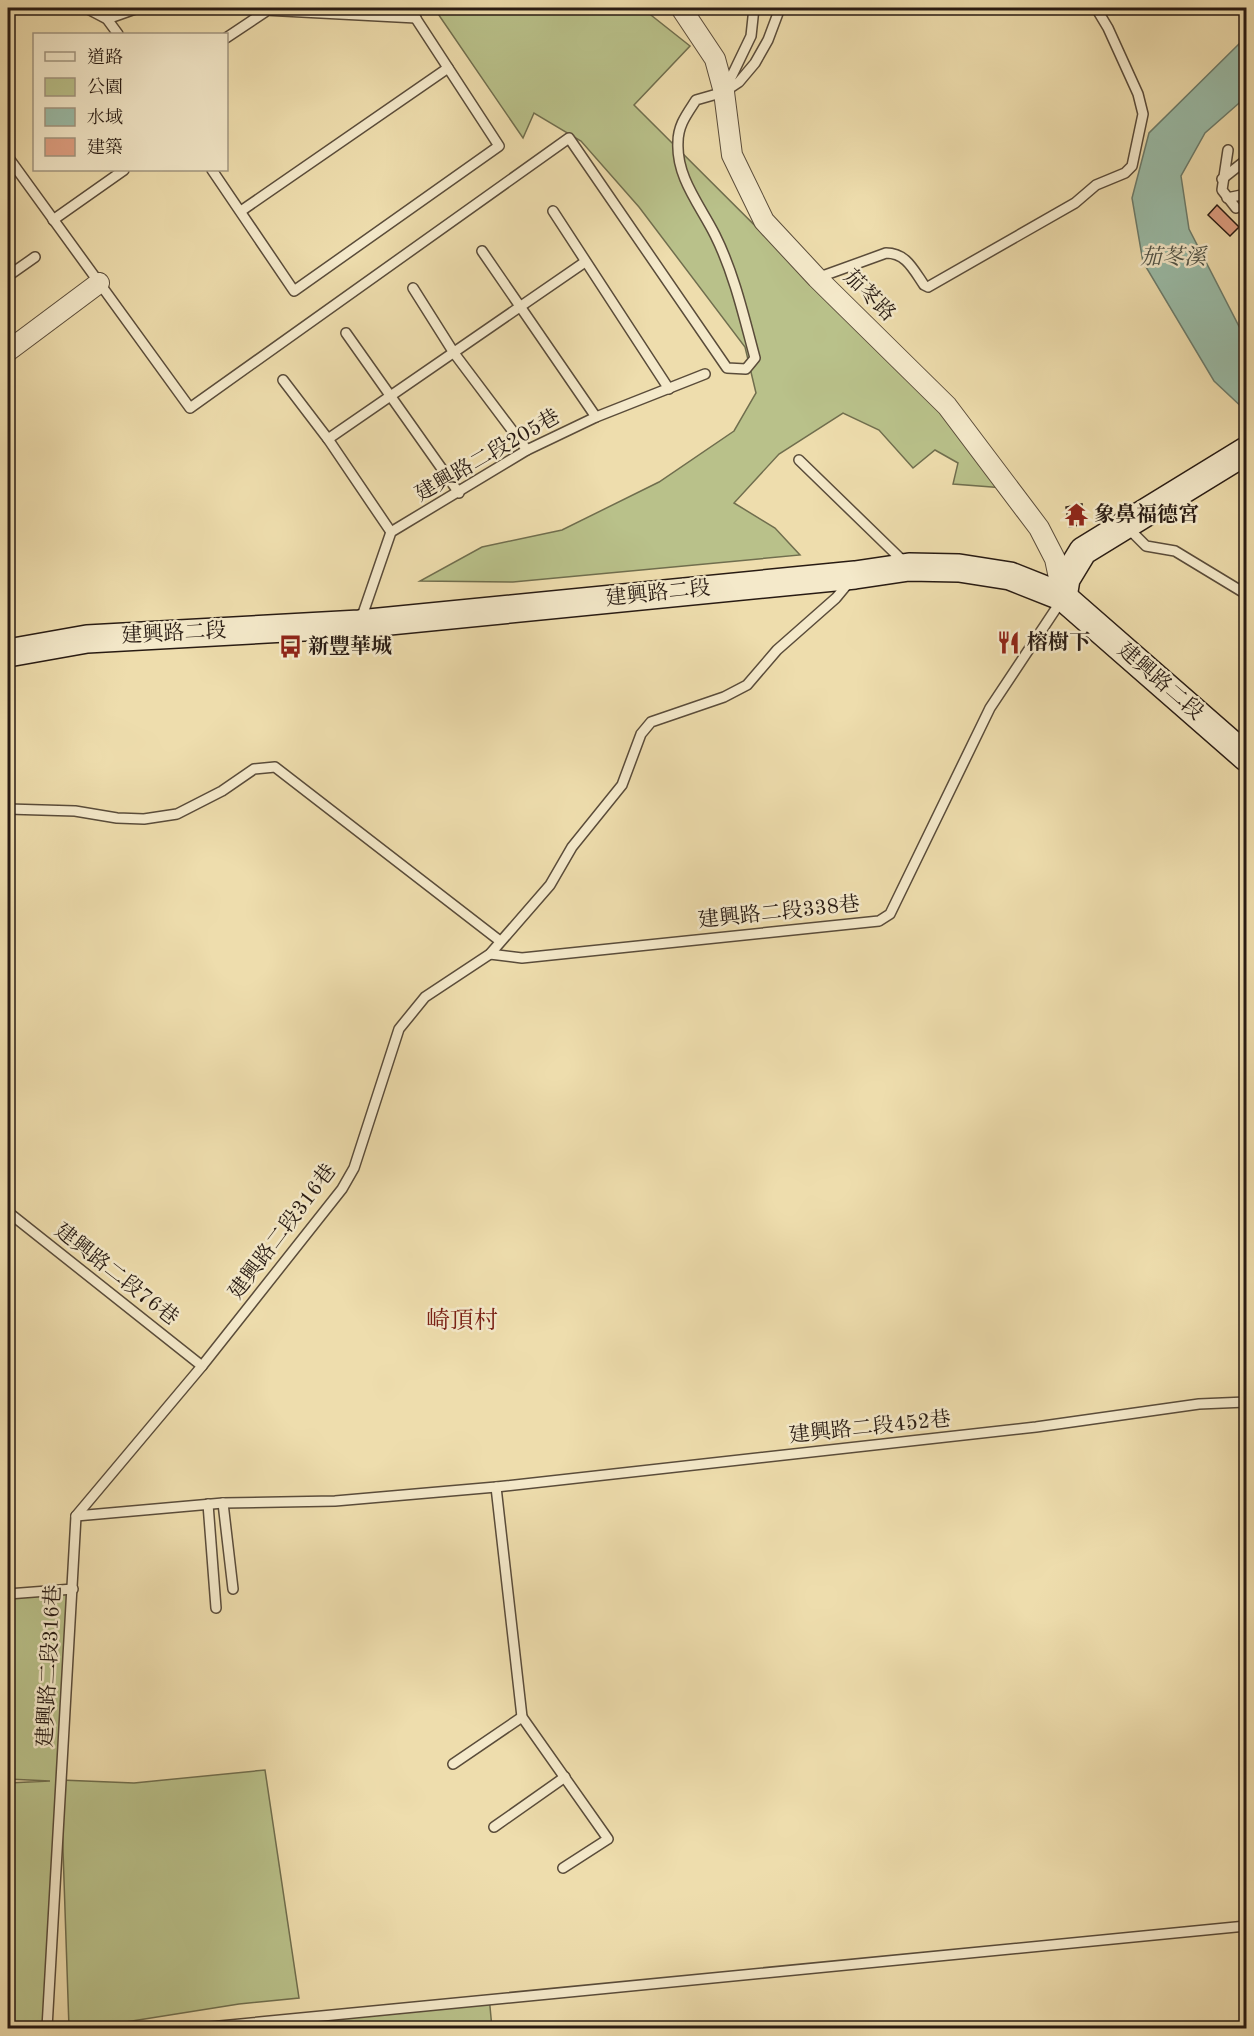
<svg xmlns="http://www.w3.org/2000/svg" width="1254" height="2036" viewBox="0 0 1254 2036" font-family="'Old Standard TT','Noto Serif TC',serif">
<style>
.green{fill:#b9c18a;stroke:#706e4e;stroke-width:1.5}
.water{fill:#9abca8;stroke:#6c7c6c;stroke-width:1.5}
.building{fill:#e0a083;stroke:#281b13;stroke-width:1.5}
.lines{fill:none;stroke-linecap:round;stroke-linejoin:round}
.lane-casing{stroke:#5a4c3a;stroke-width:12}
.street-casing{stroke:#5a4c3a;stroke-width:22}
.secondary-casing{stroke:#281b13;stroke-width:30}
.lane{stroke:#f4e9ca;stroke-width:9}
.street{stroke:#f4e9ca;stroke-width:20}
.secondary{stroke:#f4e9ca;stroke-width:27}
.labels{text-anchor:middle;dominant-baseline:central;stroke-width:5;stroke-linejoin:round;paint-order:stroke}
.street-label{font-size:21px;fill:#281b13;stroke:#f4e9ca}
.poi-label{font-size:21px;font-weight:bold;fill:#281b13;stroke:#f4e9ca;text-anchor:start}
.water-label{font-size:22px;font-style:italic;fill:#505347;stroke:#f4e9ca}
.quarter-label{font-size:24px;fill:#7a1f14;stroke:#f4e9ca}
</style>
<rect width="100%" height="100%" fill="#eeddad"/>
<filter id="stains"><feTurbulence type="fractalNoise" baseFrequency=".00333" numOctaves="4"/><feColorMatrix values="0 0 0 0 .2 0 0 0 0 .09 0 0 0 0 .02 0 0 0 .5 -.17"/></filter>
<radialGradient id="worn" r=".72"><stop offset=".6" stop-color="#630" stop-opacity="0"/><stop offset="1" stop-color="#630" stop-opacity=".3"/></radialGradient>
<g class="green">
<path d="M434,8H642L690,46L634,105L1019,489L953,484L958,463L935,450L913,468L879,430L843,413L779,454L734,503L775,528L800,555L513,582L420,581L482,547L562,530L659,482L734,431L756,393L745,347L639,207L581,141L534,113L523,138Z"/>
<path d="M73,1589L61,1780L134,1783L265,1770L299,1998L239,2004L88,2028H69L61,1791L47,2028H8V1783L50,1781L8,1779V1593Z"/>
<path d="M489,1996L492,2028H197Z"/>
</g>
<path class="water" d="M1246,37V97L1205,133L1181,176L1189,229L1246,340V411L1214,381L1143,262L1132,198L1149,133Z"/>
<g class="building">
<path d="M1217,205L1239,227L1230,236L1208,215Z"/>
<path d="M1082,504L1085,524L1069,527L1066,507Z"/>
</g>
<g class="lines">
<defs>
<g id="lane">
<path d="M86,8L107,19L118,34"/>
<path d="M226,8L416,18"/>
<path d="M107,19L138,8"/>
<path d="M226,38L265,12"/>
<path d="M726,88L751,36L754,8"/>
<path d="M1228,150L1222,190L1236,208"/>
<path d="M8,157L190,408L569,138L727,368L746,369L755,358C744,317 734,273 715,235C700,205 676,177 678,142C678,125 687,114 696,100L724,92L739,82L755,63L768,40L780,8"/>
<path d="M212,170L294,291L499,146L409,8"/>
<path d="M1222,179L1246,160"/>
<path d="M1227,198L1246,194"/>
<path d="M241,211L448,68"/>
<path d="M553,211L669,389"/>
<path d="M53,220L124,170"/>
<path d="M482,251L596,417"/>
<path d="M8,276L35,257"/>
<path d="M817,278L886,253C906,253 913,269 924,285L928,287L1075,203L1096,185L1125,173L1132,166L1143,114L1138,94L1108,28L1096,8"/>
<path d="M413,288L454,353L527,450"/>
<path d="M346,333L459,493"/>
<path d="M283,380L328,439L391,532"/>
<path d="M328,439L585,262"/>
<path d="M799,460L905,563"/>
<path d="M1127,527L1146,546L1175,551L1246,594"/>
<path d="M360,622L391,532L527,450L596,417L705,374"/>
<path d="M8,809L75,811L117,818L144,819L177,814L222,791L254,769L275,767L500,941"/>
<path d="M490,954L522,958L879,921L890,914L990,708L1061,601"/>
<path d="M8,1212L202,1366"/>
<path d="M496,1487L522,1717L608,1839L563,1868"/>
<path d="M223,1503L233,1589"/>
<path d="M208,1504L216,1608"/>
<path d="M76,1516L223,1503L335,1501L496,1487L1036,1427L1199,1404L1246,1402"/>
<path d="M8,1594L73,1589"/>
<path d="M453,1764L522,1717"/>
<path d="M494,1827L565,1777"/>
<path d="M47,2028L76,1516L202,1366L342,1189L354,1168L399,1029L425,997L490,954L550,885L572,847L622,785L641,734L651,722L724,697L747,685L777,650L836,598L850,581"/>
<path d="M199,2028L1246,1926"/>
</g>
<g id="street">
<path d="M681,8L715,59L724,92L732,155L764,221L817,278L947,406L1039,528L1055,559L1062,592"/>
<path d="M8,351L99,283"/>
</g>
<g id="secondary">
<path d="M1063,597L1066,579L1083,551L1246,451"/>
<path d="M8,653L87,639L359,624L855,575L909,567L959,568L1010,576L1063,597L1246,757"/>
</g>
</defs>
<use href="#lane" class="lane-casing"/>
<use href="#street" class="street-casing"/>
<use href="#secondary" class="secondary-casing"/>
<use href="#lane" class="lane"/>
<use href="#street" class="street"/>
<use href="#secondary" class="secondary"/>
</g>
<defs>
<symbol id="temple-bare" viewBox="-9 -9 18 18"><path d="M0-6L5-2H3V0L6.5 2.5H4V6H1.5V3h-3V6H-4V2.5H-6.5L-3 0V-2H-5Z" fill="#8f2418" stroke="#f4e9ca" stroke-width="2.5" paint-order="stroke"/></symbol>
<symbol id="restaurant-bare" viewBox="-9 -9 18 18"><path d="M-5-6h1v4h1v-4h1v4h1v-4h1v5L-1.5 .5V6h-2V.5L-5-1ZM5-6V6H3V1.5H1.5Q1.5-4 5-6Z" fill="#8f2418" stroke="#f4e9ca" stroke-width="2.5" paint-order="stroke"/></symbol>
<symbol id="bus-bare" viewBox="-9 -9 18 18"><path d="M-5-6H5V4H4V6H2V4H-2V6H-4V4H-5ZM-3.5-4V0h7V-4ZM-3.5 1.2v1.5H-2V1.2ZM2 1.2v1.5H3.5V1.2Z" fill="#8f2418" stroke="#f4e9ca" stroke-width="2.5" paint-order="stroke"/></symbol>
</defs>
<g fill-rule="evenodd">
<use href="#temple-bare" x="1060" y="498" width="33" height="33"/>
<use href="#restaurant-bare" x="992" y="626" width="33" height="33"/>
<use href="#bus-bare" x="274" y="630" width="33" height="33"/>
</g>
<g class="labels">
<g class="street-label">
<text transform="translate(869 296) rotate(45)">茄苳路</text>
<text transform="translate(488 456) rotate(-30)">建興路二段205巷</text>
<text transform="translate(658 594) rotate(-6)">建興路二段</text>
<text transform="translate(174 634) rotate(-3)">建興路二段</text>
<text transform="translate(1160 682) rotate(41)">建興路二段</text>
<text transform="translate(779 913) rotate(-6)">建興路二段338巷</text>
<text transform="translate(283 1232) rotate(-53)">建興路二段316巷</text>
<text transform="translate(116 1275) rotate(38)">建興路二段76巷</text>
<text transform="translate(870 1428) rotate(-6)">建興路二段452巷</text>
<text transform="translate(50 1666) rotate(-87)">建興路二段316巷</text>
</g>
<g class="poi-label">
<text x="1094" y="515">象鼻福德宮</text>
<text x="1027" y="643">榕樹下</text>
<text x="308" y="647">新豐華城</text>
</g>
<g class="water-label">
<text x="1173" y="258">茄苳溪</text>
</g>
<g class="quarter-label">
<text x="462" y="1322">崎頂村</text>
</g>
</g>
<rect width="1254" height="2036" fill="none" stroke="#eeddad" stroke-width="30"/>
<rect x="9" y="9" width="1236" height="2018" fill="none" stroke="#281b13" stroke-width="3"/>
<rect x="15" y="15" width="1224" height="2006" fill="none" stroke="#281b13" stroke-width="1.5"/>
<rect x="33" y="33" width="195" height="138" fill="#f4e9ca" stroke="#a29781" stroke-width="1.5"/>
<rect x="45" y="52" width="30" height="9" fill="#f4e9ca" stroke="#a29781" stroke-width="1.5"/>
<text x="87" y="63" font-size="18" fill="#281b13">道路</text>
<rect x="45" y="78" width="30" height="18" fill="#b9c18a" stroke="#a29781" stroke-width="1.5"/>
<text x="87" y="93" font-size="18" fill="#281b13">公園</text>
<rect x="45" y="108" width="30" height="18" fill="#9abca8" stroke="#a29781" stroke-width="1.5"/>
<text x="87" y="123" font-size="18" fill="#281b13">水域</text>
<rect x="45" y="138" width="30" height="18" fill="#e0a083" stroke="#a29781" stroke-width="1.5"/>
<text x="87" y="153" font-size="18" fill="#281b13">建築</text>
<rect width="100%" height="100%" filter="url(#stains)"/>
<rect width="100%" height="100%" fill="url(#worn)"/>
</svg>
